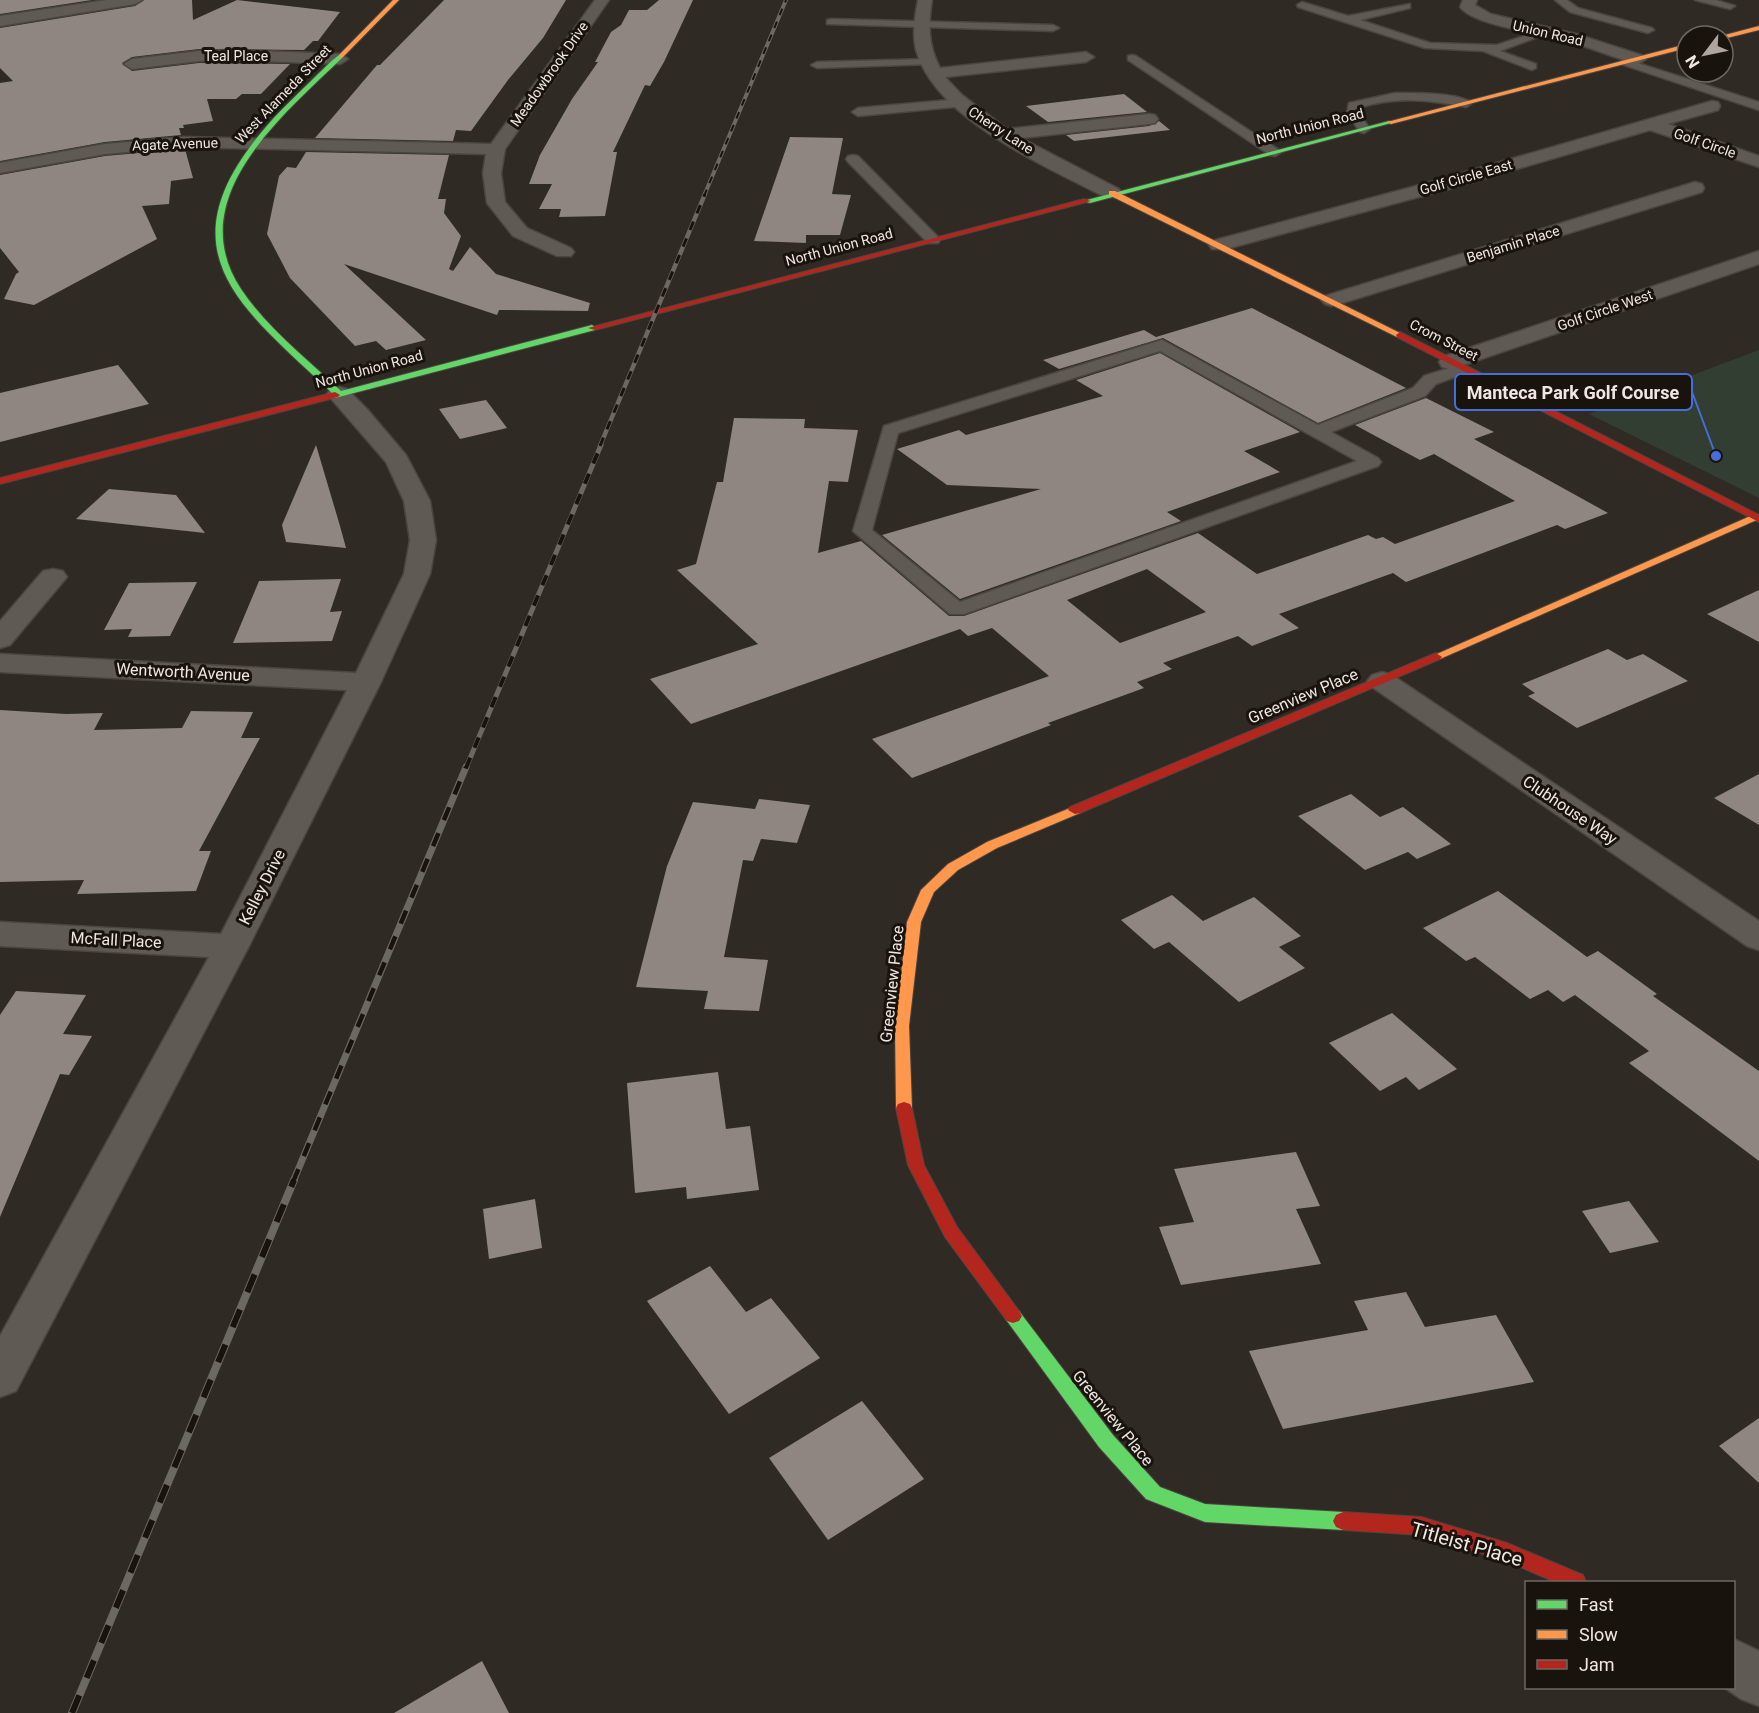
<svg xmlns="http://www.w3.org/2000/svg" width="1759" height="1713" viewBox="0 0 1759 1713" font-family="Roboto,sans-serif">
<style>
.green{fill:#333e33}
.building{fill:#8f8581;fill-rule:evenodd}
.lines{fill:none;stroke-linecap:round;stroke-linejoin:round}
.lane-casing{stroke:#4b4540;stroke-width:3}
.street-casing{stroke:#4b4540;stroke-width:3}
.fast-casing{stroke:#4b4540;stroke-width:2}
.slow-casing{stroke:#4b4540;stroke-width:2}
.jam-casing{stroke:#4b4540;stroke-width:2}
.lane{fill:#605a55;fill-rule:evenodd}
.street{fill:#605a55;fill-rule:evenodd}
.fast{fill:#63d668;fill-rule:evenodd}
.slow{fill:#ff974d;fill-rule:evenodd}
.jam{fill:#b3261e;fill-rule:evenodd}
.rail-far4-casing{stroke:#6c6864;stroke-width:4}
.rail-far3-casing{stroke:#6c6864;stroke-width:4.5}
.rail-far2-casing{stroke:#6c6864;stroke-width:5}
.rail-far1-casing{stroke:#6c6864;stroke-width:7}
.rail-casing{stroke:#6c6864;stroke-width:8}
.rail-far4{stroke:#19130e;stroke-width:2;stroke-dasharray:7;stroke-linecap:butt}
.rail-far3{stroke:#19130e;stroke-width:3;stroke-dasharray:9;stroke-linecap:butt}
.rail-far2{stroke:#19130e;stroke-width:4;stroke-dasharray:11;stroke-linecap:butt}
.rail-far1{stroke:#19130e;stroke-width:4.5;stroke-dasharray:14;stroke-linecap:butt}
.rail{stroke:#19130e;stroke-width:6;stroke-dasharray:19;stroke-linecap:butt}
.labels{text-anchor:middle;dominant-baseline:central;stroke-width:6;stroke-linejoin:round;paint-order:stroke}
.far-street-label{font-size:14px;fill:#f0e7e0;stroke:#19130e}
.street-label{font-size:16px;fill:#f0e7e0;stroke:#19130e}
.near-street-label{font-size:20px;fill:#f0e7e0;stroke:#19130e}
.leader{fill:none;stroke:#476dda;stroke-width:2}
.callout-dot{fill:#476dda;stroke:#19130e;stroke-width:2}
.callout{fill:#19130e;stroke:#476dda;stroke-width:2}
.callout-label{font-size:18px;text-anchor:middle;font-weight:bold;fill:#f0e7e0}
</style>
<rect width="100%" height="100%" fill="#302a24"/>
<path class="green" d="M1759,350V498L1589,414Z"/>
<g class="building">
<path d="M0,0H92L0,14Z"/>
<path d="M144,0H192L193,20L237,0L340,12L318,41H313L304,50L199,49L132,57L122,63L132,71L199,63L290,64L261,94H242L236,99H207L213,121L183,125L184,128H179L181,135L105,142L0,161V83L13,81L0,68V28L135,6Z"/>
<path d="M444,0H566L543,38L508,80L471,131L456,130L453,141L315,138L377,65H380Z"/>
<path d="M659,0H693L664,62L650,86L645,85L613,152H617L605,216L559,217L561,209H539L552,184H529L540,155L572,99L598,62H595L611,32L621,25L629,10H647Z"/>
<path d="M1124,94L1147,112L1048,122L1026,106Z"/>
<path d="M1159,121L1170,130L1074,141L1066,135L1149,126Z"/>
<path d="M790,137L843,138L832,194L851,195L840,235H806V243L754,241Z"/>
<path d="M185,149L193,178L171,181L169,204L142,206L157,239L34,305L4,299L16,274L19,272L0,248V175L105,156Z"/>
<path d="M306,152L449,155L438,199H446L444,213L461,236L449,269L453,271L470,247L496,274L590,303L588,311L499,310L497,315L344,264L426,340L386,350L376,341L355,346L290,278L267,234L279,176L287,167L296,168Z"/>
<path d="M1252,308L1406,388L1318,423L1163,338L1059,369L1043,360L1144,330L1156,337Z"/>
<path d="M1160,353L1300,432L1244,451L1280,472L1167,512L1181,521L960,599L882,535L1041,489L947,485L897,449L959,430L966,435L1103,396L1076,380Z"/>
<path d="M118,365L149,404L0,442V393Z"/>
<path d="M1426,398L1494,432L1474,439L1608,513L1565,529L1557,525L1406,582L1393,573L1279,614L1299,628L1252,646L1238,636L1163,663L1172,669L1137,682L1144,688L1048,723L1051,725L912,778L872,739L1049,676L992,628L968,636L960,629L691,724L650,679L758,644L677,570L696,564L717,482H723L734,418L805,419L804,428L858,430L848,482L829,481L818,553L861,541L949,616H964L1198,533L1257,574L1368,535L1376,539L1383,537L1395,544L1515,501L1434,454L1420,460L1355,425ZM1147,569L1206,612L1120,643L1067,600Z"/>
<path d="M486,400L507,428L460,439L439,409Z"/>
<path d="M316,445L340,526L346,548L286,542L282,525Z"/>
<path d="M109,489L176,495L205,533L76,519Z"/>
<path d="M341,579L330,612L342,611L332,641L233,643L259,581Z"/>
<path d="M197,582L170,636L128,637L132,629L104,630L129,583Z"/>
<path d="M1759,590V642L1707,614Z"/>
<path d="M1608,649L1627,660L1643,654L1688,681L1577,728L1528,696L1535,693L1522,684Z"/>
<path d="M0,710L66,714L103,713L94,730L182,728L191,711L253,712L241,738H260L199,851H211L196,891L77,894L84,880L0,882Z"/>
<path d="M1759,774V825L1714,798Z"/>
<path d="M1351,794L1380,817L1403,807L1451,844L1417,859L1408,852L1365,870L1298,816Z"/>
<path d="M759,799L810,805L797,843L761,839L753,861L743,860L724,957L768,960L759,1011L704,1009L708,991L636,987L667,866L693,802L755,809Z"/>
<path d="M1498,891L1587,957L1598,951L1657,994L1653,996L1759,1071V1161L1629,1063L1649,1051L1575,995L1563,1002L1548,990L1530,999L1475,957L1466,961L1423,928Z"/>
<path d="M1172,895L1203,921L1254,897L1301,936L1279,947L1305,968L1239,1002L1169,942L1154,949L1121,920Z"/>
<path d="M16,991L86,995L63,1034L92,1036L69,1075L60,1074L0,1217V1015Z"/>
<path d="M1392,1013L1457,1069L1419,1090L1406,1077L1380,1091L1329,1043Z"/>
<path d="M718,1072L726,1129L750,1126L759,1190L687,1199L686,1187L635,1193L627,1083Z"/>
<path d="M1296,1152L1320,1206L1296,1209L1321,1264L1181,1285L1159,1227L1194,1222L1174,1169Z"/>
<path d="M535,1199L542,1248L489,1259L483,1209Z"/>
<path d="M1629,1201L1659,1242L1610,1253L1582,1211Z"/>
<path d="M710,1266L746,1312L771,1298L820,1358L729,1414L647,1301Z"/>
<path d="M1406,1292L1425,1327L1496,1315L1534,1382L1283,1429L1249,1351L1368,1330L1354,1301Z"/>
<path d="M862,1401L924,1479L828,1540L769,1458Z"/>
<path d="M1759,1418V1483L1719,1446Z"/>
<path d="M482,1661L509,1713H394Z"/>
</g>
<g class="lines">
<defs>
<g id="lane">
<path d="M1555,0H1567L1578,8L1652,28L1654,30L1648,33L1570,12Z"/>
<path d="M1695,0H1716L1735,6L1730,9Z"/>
<path d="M1302,2L1348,16L1410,4V8L1360,20L1430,43L1497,45L1548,28L1554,31L1500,51L1536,64V68L1532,70L1483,51L1425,48L1298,7L1297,5Z"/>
<path d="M831,19L1053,25L1059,28L1053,31L827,24V20Z"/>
<path d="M1132,55L1136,56L1282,152L1275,156L1270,155L1128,60V56Z"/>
<path d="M929,59L935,62L933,64L817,68L811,65L817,62Z"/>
<path d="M1625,59L1759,102V110L1621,64V60Z"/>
<path d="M1395,93C1412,93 1459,92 1472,103L1466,107C1430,100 1395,96 1359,108V113L1370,129L1364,133L1360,132L1347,113L1349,103Z"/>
<path d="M961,99L967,103L965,106L858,116L852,112L858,108Z"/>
<path d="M853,155L858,156L938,237L940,240L938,243H928L848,162L846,159L848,156Z"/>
<path d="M1162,340L1318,425L1413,388L1424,376L1462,364L1470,369L1468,372L1436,384L1425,396L1331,432L1378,458L1381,462L1378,466L964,614H950L853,531L884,426ZM1160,351L1357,461L960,602L872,530L898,433Z"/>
</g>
<g id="street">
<path d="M107,0H142L135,4L0,26V16Z"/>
<path d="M595,0H609L505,149L501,173L505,202L527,228L571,248L574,252L571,256H557L513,236L487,203L483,173L486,154L184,147L105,154L0,173V163L105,144L184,137L491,144Z"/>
<path d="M918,0H932C928,25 928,45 940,68L1086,52L1094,57L1086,62L945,77L962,95L1007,129L1149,114L1155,115L1158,119L1155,123L1149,124L1021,138L1119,189L1121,193L1119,197H1105C1047,167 935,119 916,50C912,34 915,16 918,0Z"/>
<path d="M1463,0H1477L1475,5L1491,14L1576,34L1644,56L1646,59L1638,64C1614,58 1590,47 1566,41C1541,33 1475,26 1460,7Z"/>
<path d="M237,50L340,54L348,59L340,64L237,60L199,61L132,69L124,64L132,59L199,51Z"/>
<path d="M1712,101L1718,102L1720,106L1718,110L1668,124L1759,156V167L1650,130L1452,188L1226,249H1212L1209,245L1212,241L1438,180Z"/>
<path d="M1695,182L1702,184L1704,188L1702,192L1339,304L1332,306L1325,304L1321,300L1325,296Z"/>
<path d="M1759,251V264L1458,367L1450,369L1442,367L1439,362L1442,357Z"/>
<path d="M339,387L347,389L367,409L406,455L430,501L436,540L430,574L381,682L249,946L16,1391L0,1397V1336L209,957L0,946V922L221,934L347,690L0,672V654L356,673L404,574L410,540L404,501L386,462L327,394L331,389Z"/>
<path d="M53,569L63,571L67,577L10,645L0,648V621L43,571Z"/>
<path d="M1382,672L1392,675L1759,921V950L1747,946L1372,687L1367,681L1372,675Z"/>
<path d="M1734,1639L1759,1651V1706L1741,1699L1725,1688H1734Z"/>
</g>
<g id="fast">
<path d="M341,54L343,57C283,115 181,198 241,289C267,328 307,359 341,391L592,325L596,328L595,330L335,398L332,397V393C244,309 162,254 260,134C277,113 298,94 317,75C325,68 332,59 341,54Z"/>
<path d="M1389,121L1395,122L1090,203L1083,201Z"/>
<path d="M1013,1309L1019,1311L1113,1435L1160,1487L1205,1504L1343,1512L1350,1515L1353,1521L1350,1527L1343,1530L1205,1522L1146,1499L1099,1447L1007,1321L1004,1316L1007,1311Z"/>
</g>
<g id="slow">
<path d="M393,0H399L343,57H339V55Z"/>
<path d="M1759,26V30L1723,39V36H1721Z"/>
<path d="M1687,44V48L1391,124L1387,122Z"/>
<path d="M1109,191H1115L1404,335L1397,337L1109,195Z"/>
<path d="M1755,514L1759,515V519L1440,659H1432L1430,657Z"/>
<path d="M1075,806L1082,810L1080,813L997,848L958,870L934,892L921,922L909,1026L912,1108L910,1112L904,1114L898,1112L896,1108L895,1026L907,922L921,890L948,864L987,842Z"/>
</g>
<g id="jam">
<path d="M1084,199L1091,201L595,330L588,328Z"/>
<path d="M1400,332L1759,515V522L1397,337L1396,335Z"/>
<path d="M335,392L340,395L338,397L0,484V478Z"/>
<path d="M1436,653L1442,657L1440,659L1080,813L1075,814L1068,810L1070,807Z"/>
<path d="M904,1102L910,1104L912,1108L924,1165L957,1227L1019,1311L1022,1316L1019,1321L1013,1323L1007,1321L945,1237L908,1165L896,1108L898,1104Z"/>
<path d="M1343,1512L1421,1517L1507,1543L1583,1575L1586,1582H1555L1504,1560L1421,1535L1343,1530L1336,1527L1333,1521L1336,1515Z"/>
</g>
</defs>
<use href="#lane" class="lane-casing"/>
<use href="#street" class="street-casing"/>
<use href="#fast" class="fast-casing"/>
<use href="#slow" class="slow-casing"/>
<use href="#jam" class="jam-casing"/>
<use href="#lane" class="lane"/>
<use href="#street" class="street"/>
<use href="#fast" class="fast"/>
<use href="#slow" class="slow"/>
<use href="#jam" class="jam"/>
<defs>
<path id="rail-far4" d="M704,196L786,0"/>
<path id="rail-far3" d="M600,446L705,194"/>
<path id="rail-far2" d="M466,768L601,445"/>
<path id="rail-far1" d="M293,1182L466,767"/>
<path id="rail" d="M72,1713L294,1180"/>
</defs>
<use href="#rail-far4" class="rail-far4-casing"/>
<use href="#rail-far3" class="rail-far3-casing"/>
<use href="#rail-far2" class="rail-far2-casing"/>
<use href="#rail-far1" class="rail-far1-casing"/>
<use href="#rail" class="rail-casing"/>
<use href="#rail-far4" class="rail-far4"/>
<use href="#rail-far3" class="rail-far3"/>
<use href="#rail-far2" class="rail-far2"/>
<use href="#rail-far1" class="rail-far1"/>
<use href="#rail" class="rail"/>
</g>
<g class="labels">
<g class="far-street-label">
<text transform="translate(1548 33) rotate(13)">Union Road</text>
<text x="236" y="56">Teal Place</text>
<text transform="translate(549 74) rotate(-55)">Meadowbrook Drive</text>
<text transform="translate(283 94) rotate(-46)">West Alameda Street</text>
<text transform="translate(1310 126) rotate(-14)">North Union Road</text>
<text transform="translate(1001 130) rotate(33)">Cherry Lane</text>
<text transform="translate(1705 143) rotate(19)">Golf Circle</text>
<text transform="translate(175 144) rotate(-2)">Agate Avenue</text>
<text transform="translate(1466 177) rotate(-16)">Golf Circle East</text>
<text transform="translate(1513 244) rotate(-17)">Benjamin Place</text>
<text transform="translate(839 247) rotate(-15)">North Union Road</text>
<text transform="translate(1605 310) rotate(-19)">Golf Circle West</text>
<text transform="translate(1444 340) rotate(27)">Crom Street</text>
<text transform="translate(369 369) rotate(-15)">North Union Road</text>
</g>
<g class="street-label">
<text transform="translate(183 672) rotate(3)">Wentworth Avenue</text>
<text transform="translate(1303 696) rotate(-23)">Greenview Place</text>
<text transform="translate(1570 810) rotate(34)">Clubhouse Way</text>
<text transform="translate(262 887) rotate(-63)">Kelley Drive</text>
<text transform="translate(116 940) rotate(3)">McFall Place</text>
<text transform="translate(892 984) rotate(-84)">Greenview Place</text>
<text transform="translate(1113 1418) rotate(51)">Greenview Place</text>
</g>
<g class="near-street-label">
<text transform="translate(1467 1544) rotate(16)">Titleist Place</text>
</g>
</g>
<path class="leader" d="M1716 456L1692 392"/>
<circle class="callout-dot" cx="1716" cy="456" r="6"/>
<rect class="callout" x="1455" y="374" width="237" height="36" rx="6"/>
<g class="callout-label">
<text x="1573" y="399">Manteca Park Golf Course</text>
</g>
<rect x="1525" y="1581" width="210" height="108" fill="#19130e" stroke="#6f6862" stroke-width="1.5"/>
<rect x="1537" y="1600" width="30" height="9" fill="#63d668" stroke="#6f6862" stroke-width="1.5"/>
<text x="1579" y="1611" font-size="18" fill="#f0e7e0">Fast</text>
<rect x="1537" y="1630" width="30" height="9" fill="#ff974d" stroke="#6f6862" stroke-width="1.5"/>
<text x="1579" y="1641" font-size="18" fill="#f0e7e0">Slow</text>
<rect x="1537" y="1660" width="30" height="9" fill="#b3261e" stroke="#6f6862" stroke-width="1.5"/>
<text x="1579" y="1671" font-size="18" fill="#f0e7e0">Jam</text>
<g transform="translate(1705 54) rotate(238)"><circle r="28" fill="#19130e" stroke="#6f6862" stroke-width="1.5"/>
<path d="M0-4.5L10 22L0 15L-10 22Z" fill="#ada59e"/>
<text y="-9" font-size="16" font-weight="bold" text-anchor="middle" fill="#f0e7e0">N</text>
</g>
</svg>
